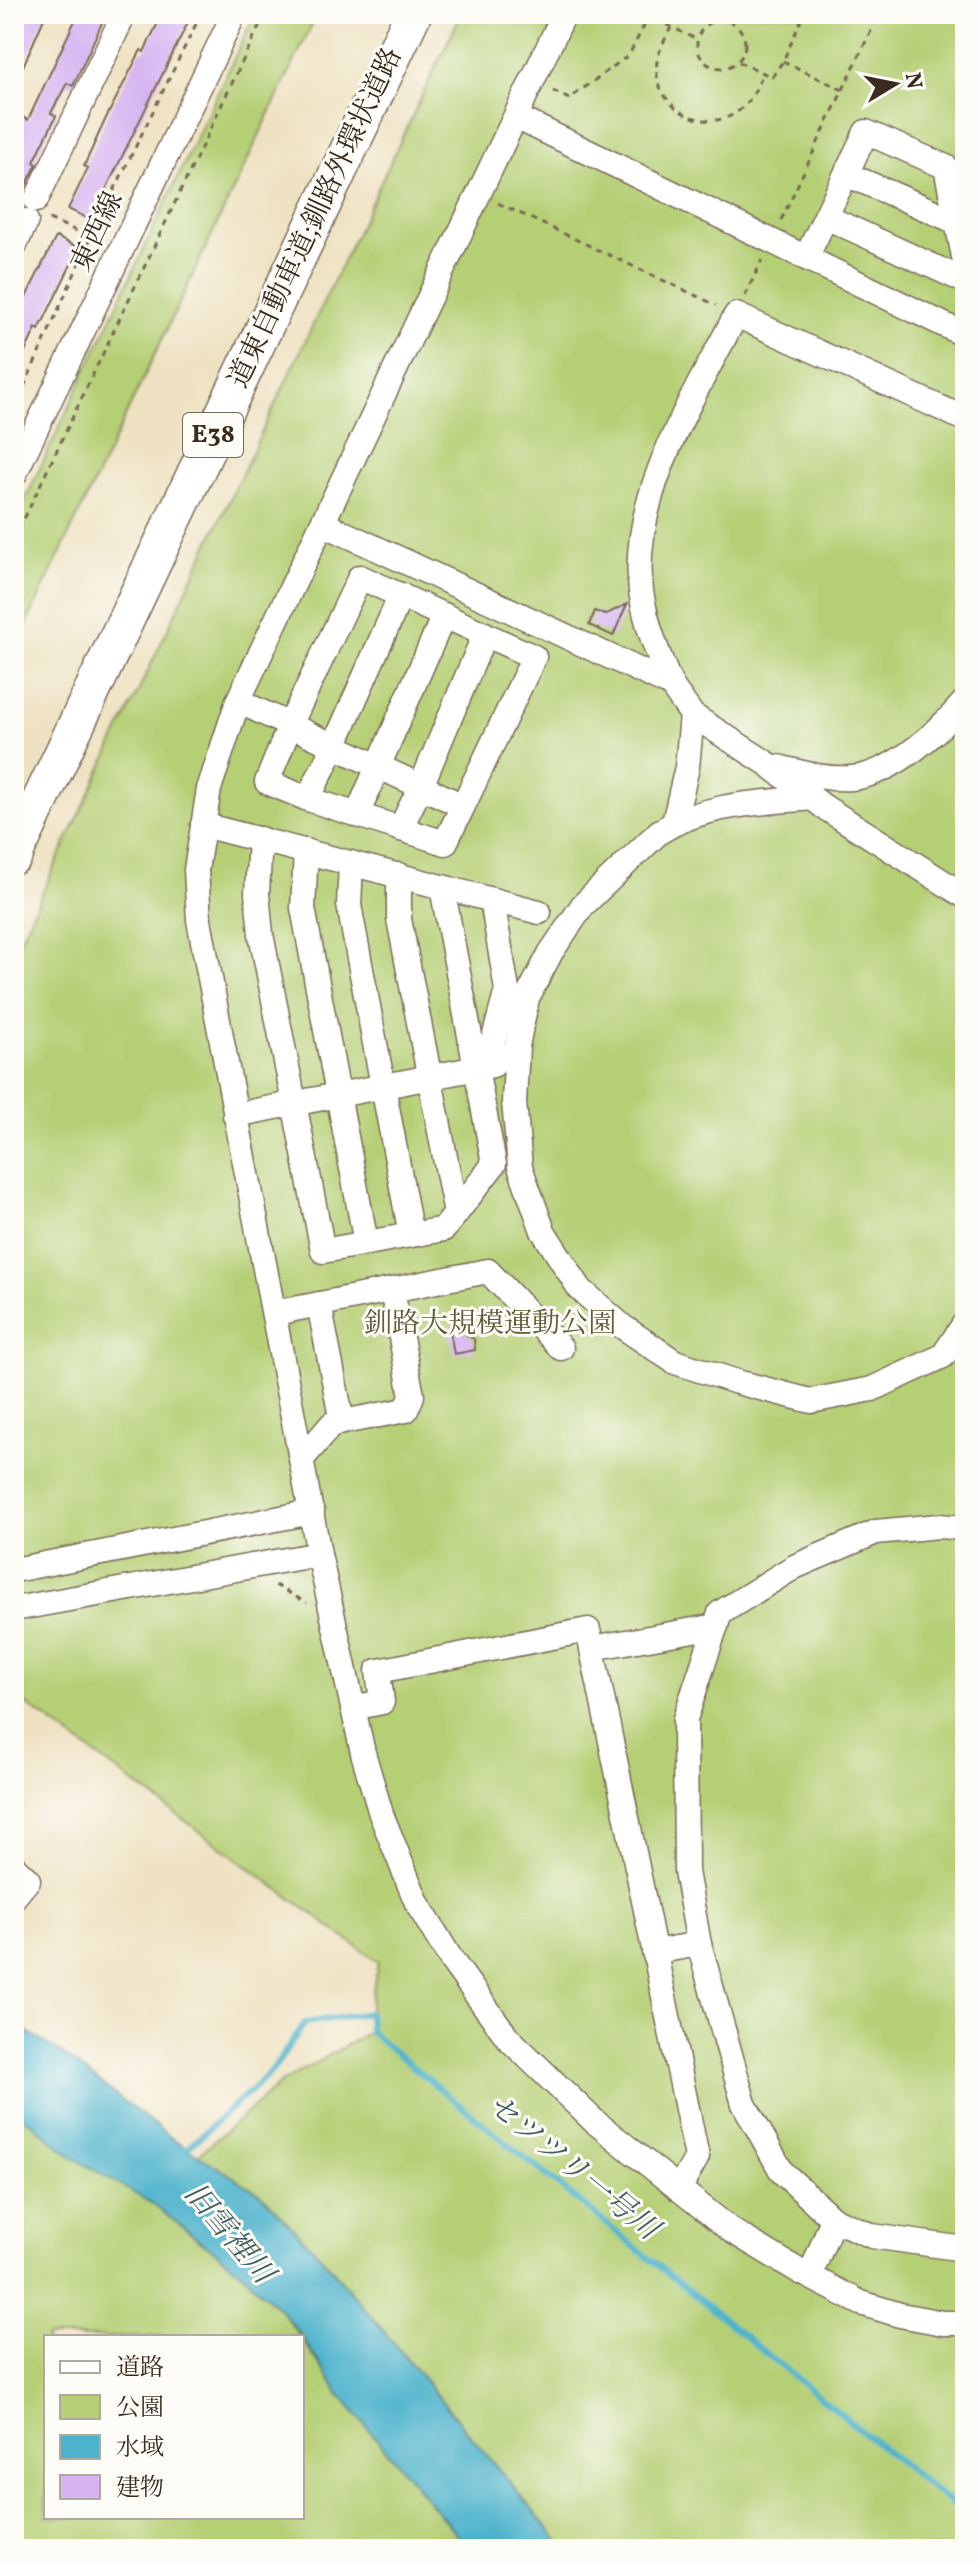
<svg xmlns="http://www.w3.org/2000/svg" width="979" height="2563" viewBox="0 0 979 2563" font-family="Vollkorn,'Noto Serif JP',serif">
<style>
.green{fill:#b5cf75;stroke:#787c4a;stroke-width:2}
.water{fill:#4db3cc;stroke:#446e75;stroke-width:2}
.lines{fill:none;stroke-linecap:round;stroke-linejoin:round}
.stream{stroke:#4db3cc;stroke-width:6}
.building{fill:#d6b3f1}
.minor-casing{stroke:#7a6a57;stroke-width:27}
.highway-casing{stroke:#7a6a57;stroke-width:39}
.path{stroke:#7a6a57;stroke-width:3;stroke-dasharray:6 6;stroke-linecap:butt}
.minor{stroke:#fff;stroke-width:24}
.highway{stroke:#fff;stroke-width:36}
.labels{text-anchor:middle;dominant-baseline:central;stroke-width:6;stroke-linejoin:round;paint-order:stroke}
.shield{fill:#fdfcf7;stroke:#75695f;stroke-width:2}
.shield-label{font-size:26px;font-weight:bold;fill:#3b2a1e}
.street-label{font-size:28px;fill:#3b2a1e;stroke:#fdfcf7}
.park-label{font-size:28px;fill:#605c38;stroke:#fdfcf7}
.water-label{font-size:30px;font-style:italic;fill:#426164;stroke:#fdfcf7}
</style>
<rect width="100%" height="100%" fill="#fdfcf7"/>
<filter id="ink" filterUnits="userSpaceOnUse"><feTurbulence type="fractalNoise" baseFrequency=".0125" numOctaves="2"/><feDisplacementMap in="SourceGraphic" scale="16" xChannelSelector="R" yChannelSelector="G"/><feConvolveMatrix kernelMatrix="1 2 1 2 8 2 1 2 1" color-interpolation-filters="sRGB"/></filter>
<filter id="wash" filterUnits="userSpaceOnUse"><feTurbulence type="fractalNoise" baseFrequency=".006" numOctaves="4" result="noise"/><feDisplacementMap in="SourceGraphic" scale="32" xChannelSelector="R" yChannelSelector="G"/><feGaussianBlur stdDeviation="1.8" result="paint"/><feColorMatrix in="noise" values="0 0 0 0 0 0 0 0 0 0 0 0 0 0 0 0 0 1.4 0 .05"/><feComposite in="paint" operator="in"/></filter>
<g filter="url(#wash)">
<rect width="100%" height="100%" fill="#efe2c2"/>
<g class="green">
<path d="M255,14H317L14,650V523Z"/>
<path d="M461,14H965V2549H565L331,2268L262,2195L198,2155L281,2083L369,2032V2013L378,1962L14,1695V952Z"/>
<path d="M14,2109L74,2158L151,2203L238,2269L281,2311L300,2337H46V2517H302V2339L341,2396L469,2549H14Z"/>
</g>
<path class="water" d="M14,2023L61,2053L173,2139L262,2195L331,2268L565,2549H469L341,2396L302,2337L281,2311L238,2269L151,2203L74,2158L14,2109Z"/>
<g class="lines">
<path class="stream" d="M183,2152L272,2071L305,2023L369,2013L370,2032L965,2515"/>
</g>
<g id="blocks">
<g class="building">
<path d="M14,14H46L14,87Z"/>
<path d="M78,14H106L73,86L67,83L51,113L56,116L34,162L37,164L24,190L14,185V113L28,120Z"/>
<path d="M162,14H192L91,220L68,209L88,168L84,166L106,118L141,50L144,52Z"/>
<path d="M56,237L79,248L39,330L36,328L14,376V321Z"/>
<path d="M627,604L613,636L589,625L595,611L605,615Z"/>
<path d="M465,1323L467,1335L474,1339L475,1350L454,1354L449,1326Z"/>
</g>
</g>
</g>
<g filter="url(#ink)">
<use href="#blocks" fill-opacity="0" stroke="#7a6a57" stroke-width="2"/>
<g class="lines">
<defs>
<g id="minor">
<path d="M564,14L238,701L209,789L196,870L199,920L319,1554L363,1753L381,1814L417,1903L452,1961L508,2038L594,2121L732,2231L799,2271L861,2303L900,2315L943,2323H965"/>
<path d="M516,117L965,335"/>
<path d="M846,174L957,222L965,262"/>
<path d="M36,200L124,14"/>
<path d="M826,217L965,281"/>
<path d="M14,247L26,221"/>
<path d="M806,258L866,132L946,167L957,222"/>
<path d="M14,475L234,14"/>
<path d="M324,524L671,685L692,715L768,764L824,807L965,896"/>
<path d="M671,685C658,655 646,625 641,591C629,496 694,397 736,315L965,419"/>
<path d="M238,701L463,806L534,657L360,577L290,725L267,782L308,799L445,843L463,806"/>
<path d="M778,767C802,773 827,780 852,778C894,774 939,731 965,701"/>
<path d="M812,798C760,803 706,803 659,832L583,905L551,952L527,998L517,1046L514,1102L520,1167L543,1231L580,1289L623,1327L675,1362L737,1382L811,1401L872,1389L943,1356L965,1323"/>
<path d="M308,799L334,746L401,595"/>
<path d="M357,815L444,615"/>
<path d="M674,823L687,767L692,715"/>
<path d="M203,825L539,912"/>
<path d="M400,829L421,786L485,634"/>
<path d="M260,839L257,893L261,934L323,1251L444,1229L494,1164L442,887"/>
<path d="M306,851L303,908L366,1243"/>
<path d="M351,863L349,905L411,1235"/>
<path d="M399,875V919L456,1214"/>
<path d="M235,1115L493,1065V1042L507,990L492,900"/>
<path d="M319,1304L342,1422"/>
<path d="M274,1313L488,1271L561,1348"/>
<path d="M302,1459L332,1424L406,1410L412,1396L392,1290"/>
<path d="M965,1528L939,1526L876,1532L794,1567L720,1613L685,1719L686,1871L699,1944L744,2104L782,2172L833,2219L872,2236L957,2248L965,2247"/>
<path d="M14,1570L312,1512"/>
<path d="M14,1609L319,1554"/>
<path d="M592,1648L716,1626"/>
<path d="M353,1708L382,1702L378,1671L588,1630L697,2157L679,2189"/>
<path d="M14,1867L28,1880L14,1897"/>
<path d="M654,1952L699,1944"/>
<path d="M810,2276L833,2219"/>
</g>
<path id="highway" d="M14,856L413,14"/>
</defs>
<use href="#minor" class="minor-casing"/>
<use href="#highway" class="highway-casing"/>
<g class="path">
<path d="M645,14L696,39"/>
<circle cx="721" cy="44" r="24"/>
<path d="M585,23L589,14"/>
<path d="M731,23L736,14"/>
<path d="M671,27C666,38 659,50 657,61C650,109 712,141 745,105C754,96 758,84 763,73"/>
<path d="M783,61L843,90"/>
<path d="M739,62L772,77L783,61L804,14"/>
<path d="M553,91L569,99L629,55L649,16"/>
<path d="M498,203L716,305"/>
<path d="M49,219L100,241"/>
<path d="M781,220L879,14"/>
<path d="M745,296L762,260"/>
<path d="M14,409L91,237L201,14"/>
<path d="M14,540L265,14"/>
<path d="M275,1585L307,1603"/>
</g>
<use href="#minor" class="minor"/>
<use href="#highway" class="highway"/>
</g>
</g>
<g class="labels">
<rect class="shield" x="183" y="413" width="60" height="44" rx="6"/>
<g class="shield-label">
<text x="213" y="435">E38</text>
</g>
<g class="street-label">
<text transform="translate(316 218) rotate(-65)">道東自動車道;釧路外環状道路</text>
<text transform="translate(98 232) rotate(-65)">東西線</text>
</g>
<g class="park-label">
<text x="490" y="1324">釧路大規模運動公園</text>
</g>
<g class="water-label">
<text transform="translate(572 2168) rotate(39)">セツツリ一号川</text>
<text transform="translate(228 2234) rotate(50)">旧雪裡川</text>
</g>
</g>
<rect width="979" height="2563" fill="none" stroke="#fdfcf7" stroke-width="48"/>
<rect x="44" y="2335" width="260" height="184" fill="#fdfcf7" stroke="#afa8a0" stroke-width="2"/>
<rect x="60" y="2361" width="40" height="12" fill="#ffffff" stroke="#afa8a0" stroke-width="2"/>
<text x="116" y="2375" font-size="24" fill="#3b2a1e">道路</text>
<rect x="60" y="2395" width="40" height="24" fill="#b5cf75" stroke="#afa8a0" stroke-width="2"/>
<text x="116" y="2415" font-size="24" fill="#3b2a1e">公園</text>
<rect x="60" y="2435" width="40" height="24" fill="#4db3cc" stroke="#afa8a0" stroke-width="2"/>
<text x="116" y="2455" font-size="24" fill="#3b2a1e">水域</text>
<rect x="60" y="2475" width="40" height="24" fill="#d6b3f1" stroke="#afa8a0" stroke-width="2"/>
<text x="116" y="2495" font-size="24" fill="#3b2a1e">建物</text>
<g transform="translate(895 84) rotate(80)" stroke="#fdfcf7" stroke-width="6" paint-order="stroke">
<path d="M0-6L14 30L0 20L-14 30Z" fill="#3b2a1e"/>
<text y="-12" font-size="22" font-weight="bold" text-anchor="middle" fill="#3b2a1e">N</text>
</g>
</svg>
